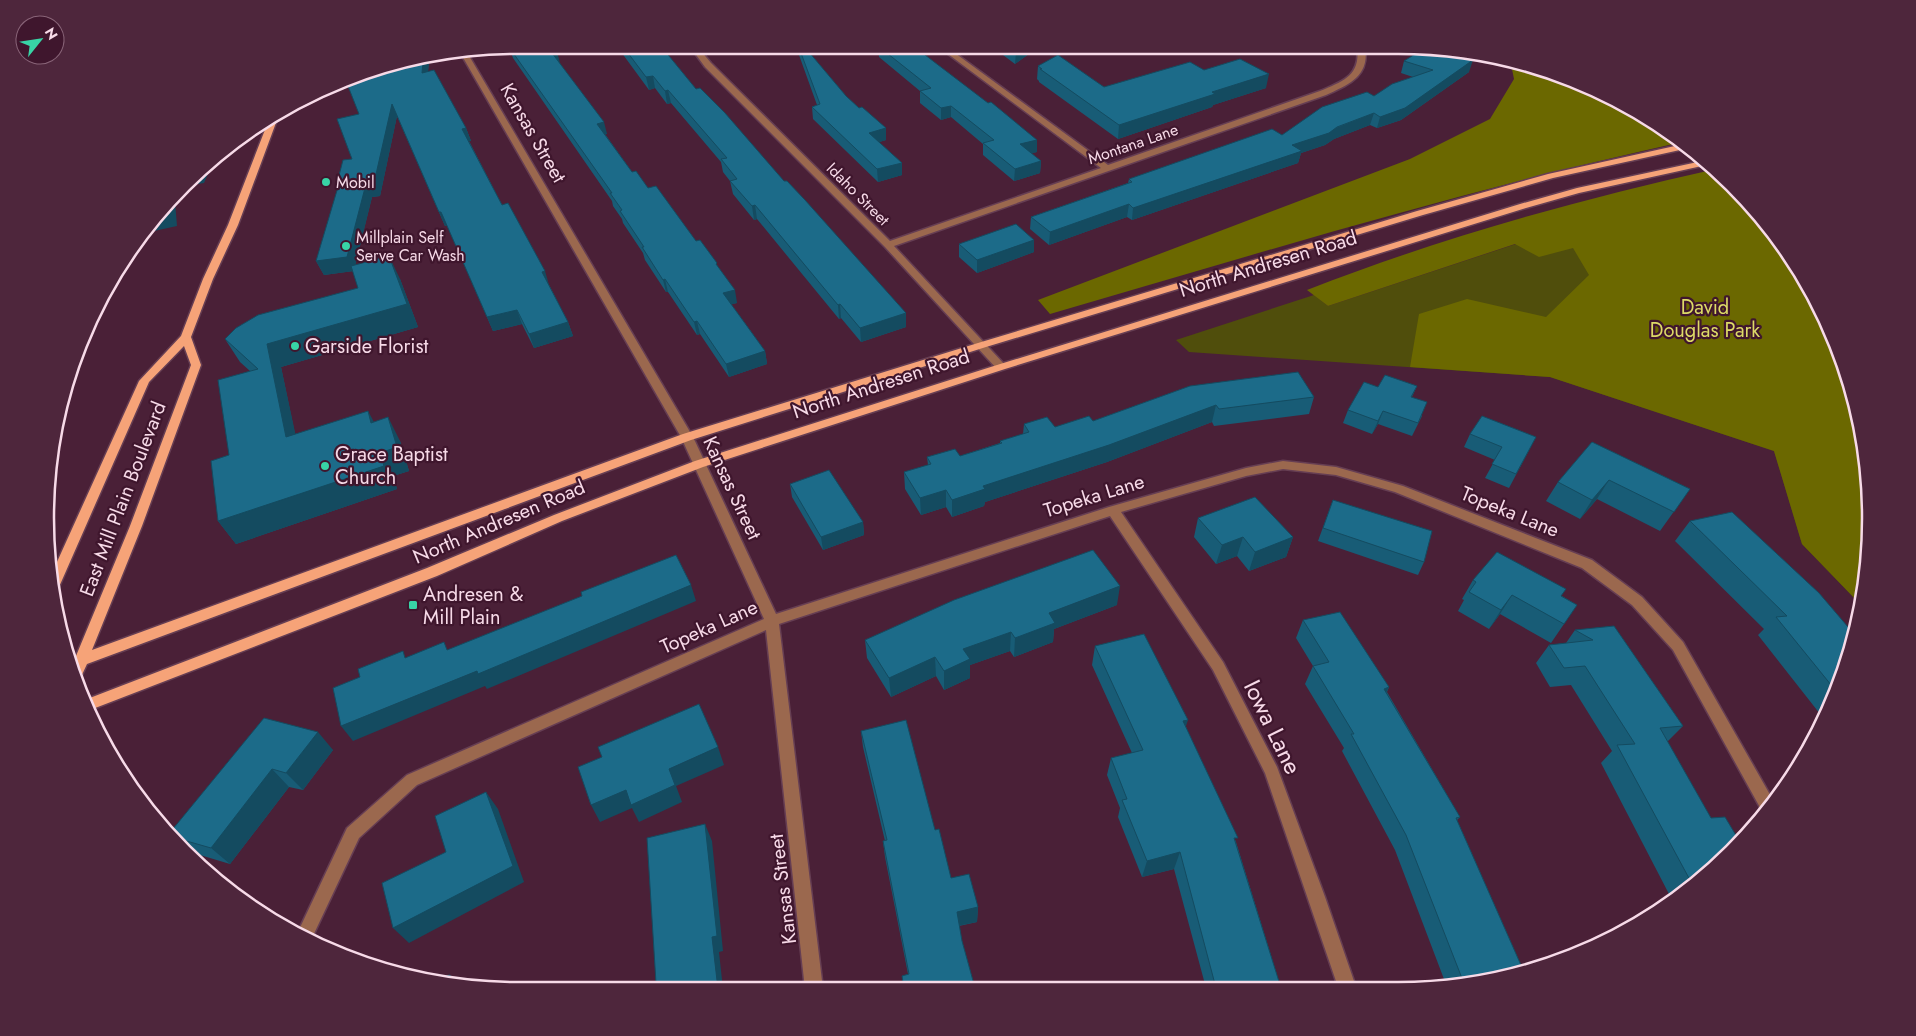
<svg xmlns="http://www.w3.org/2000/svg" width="1916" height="1036" viewBox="0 0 1916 1036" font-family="Jost,sans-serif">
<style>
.green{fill:#504e0c}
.forest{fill:#6b6800}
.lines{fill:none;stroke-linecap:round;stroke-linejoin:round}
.minor-casing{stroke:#663e53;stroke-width:3}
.major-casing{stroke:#663e53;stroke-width:3}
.minor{fill:#9b684e;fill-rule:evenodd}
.major{fill:#f6a378;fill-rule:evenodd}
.wall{fill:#185c76}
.shaded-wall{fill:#144b60}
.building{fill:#1c6b89;stroke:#144b60}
.poi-dot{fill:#38d4a6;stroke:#3f162d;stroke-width:2}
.labels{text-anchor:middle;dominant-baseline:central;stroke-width:4.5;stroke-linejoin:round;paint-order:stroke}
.far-street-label{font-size:16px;fill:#f7dae8;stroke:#3f162d}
.far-poi-label{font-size:16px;fill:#f7dae8;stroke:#3f162d;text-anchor:start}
.street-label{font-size:20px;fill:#f7dae8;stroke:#3f162d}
.park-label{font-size:20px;fill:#dddb67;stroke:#3f162d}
.poi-label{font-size:20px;fill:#f7dae8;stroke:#3f162d;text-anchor:start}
.near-street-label{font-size:24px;fill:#f7dae8;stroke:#3f162d}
.rim{fill:none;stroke:#f7dae8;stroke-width:2.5}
</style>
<rect width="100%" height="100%" fill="#4a2037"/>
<path class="green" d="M1714,209L1773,230L1822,309L1855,395L1870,487L1867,579L1861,605L1802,544L1774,451L1550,377L1189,352L1176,340L1314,295L1328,306L1516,244Z"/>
<g class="forest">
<path d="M1510,59L1521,61L1634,108L1682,142C1469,189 1259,253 1050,314L1038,300L1410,159L1490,119L1514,79Z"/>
<path d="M1716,169L1773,230L1822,309L1855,395L1870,487L1867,579L1861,605L1802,544L1774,451L1550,377L1410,367L1419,314L1467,299L1546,317L1589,275L1573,248L1539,257L1515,244L1328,306L1307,290C1440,238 1577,200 1716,169Z"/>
</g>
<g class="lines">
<defs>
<g id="minor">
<path d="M689,45H696L711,63L890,241L1101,168L936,45H944L1108,165L1320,91C1344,81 1361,75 1357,46H1365C1370,76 1350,84 1326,95L894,246L1005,365L1006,367L1001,370L997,369L885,247L705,67Z"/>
<path d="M461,54H468L693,437L776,614L1109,507L1246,468L1283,461L1336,467L1403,486L1592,560L1642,597L1683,642L1773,800L1762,811L1673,650L1632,605L1582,568L1395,492L1336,475L1283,469L1246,476L1121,512L1223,662L1277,767L1325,897L1356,987H1338L1265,773L1213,670L1110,516L779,624L823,989H805L766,630L417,785L359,838L311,940L297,934L347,828L407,775L764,619L681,437Z"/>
</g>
<g id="major">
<path d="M276,118L277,120L238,225L213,279L191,337L201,365L142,526L92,650L683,434L978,343L1417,211L1548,174L1684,144L1689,148L1553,178L1423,215L986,347L691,440L87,664L80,679L77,680L71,658L76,656L130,526L191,365L184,346L149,382L59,587L55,588L52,573L139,381L181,336L203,279L228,225L268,122Z"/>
<path d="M1707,160L1711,164L1579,193L1526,208L1005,369L703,467L562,521L437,576L90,710L88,711L82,701L427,568L554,515L695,461L997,365L1520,204L1577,188Z"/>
</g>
</defs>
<use href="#minor" class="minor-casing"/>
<use href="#major" class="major-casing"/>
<use href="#minor" class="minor"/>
<use href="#major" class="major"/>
</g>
<g class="wall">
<path d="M616,45H660L696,89L784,181L906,313V327L861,342L841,318L839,319L757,219L754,220L733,194L730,181L723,172L721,162L671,103L667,104L655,88L649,90Z"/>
<path d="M736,45H760V47L741,51Z"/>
<path d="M798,45H803L846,96L859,108L886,128V140L879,142L902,163V175L878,182L813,119L812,107L817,105L799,55Z"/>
<path d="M878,46L1037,152L1031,153L1041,161L1040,173L1014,181L983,155V144L951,117L941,120L920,103V91L879,57Z"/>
<path d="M984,46H1042V51H1033L1015,64L991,46L987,47Z"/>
<path d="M509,47L557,52L559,62L607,134H605L632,172L648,188L696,241L718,267L737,303L731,304L765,351L767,364L729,377L700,334L697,335L668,292H666L645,260L643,253L623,223L622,219L613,206L612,201L513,58Z"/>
<path d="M429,60L428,72L466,128L471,141H469L502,205L549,285L568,322L573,336L534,348L522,324L493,331L447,225L445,226L397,116L380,196L372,197L355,265L400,279L418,327L281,367L295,434L374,422L400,441L409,471L393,476L397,489L236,544L218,521L229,455L250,371L240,362L225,339L358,288L353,271L324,275L316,261L352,159L359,114Z"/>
<path d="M1404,61L1469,72L1401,120L1377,128L1370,125L1334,139L1325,145L1301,153L1298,163L1132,220L1127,217L1049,245L1030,229L1031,217L1128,183L1129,179L1282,135L1374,96L1413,77L1401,73Z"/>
<path d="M1038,66L1104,87L1204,70L1266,88L1213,105L1212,107L1118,139L1039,82V81L1037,79Z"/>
<path d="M959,244L1034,252L977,273L959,257Z"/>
<path d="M1190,386L1314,397L1309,414L1214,426L1212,422L1107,462L985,502L984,506L952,517L946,507L921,515L905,489L904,472L928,465L927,457L960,456L1000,443V441L1023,434L1024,424L1055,427L1093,421Z"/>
<path d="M1417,386L1412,397L1422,416L1412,436L1378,424L1372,434L1343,423L1348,410L1378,387Z"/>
<path d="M1470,434L1536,437L1509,488L1485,478L1495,460L1464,447Z"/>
<path d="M1592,442L1690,489L1660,531L1597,499L1580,519L1546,501L1558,482Z"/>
<path d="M790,484L863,522L864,535L823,550L792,497Z"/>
<path d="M1333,500L1424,562L1418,575L1318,541Z"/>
<path d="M1198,518L1293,537L1286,557L1249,571L1237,556L1216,564L1194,537Z"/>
<path d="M1690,521L1846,670L1824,719L1758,635L1764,629L1675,541Z"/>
<path d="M1473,580L1562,596L1577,605L1551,643L1500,614L1489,629L1458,611L1464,600L1462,599Z"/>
<path d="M1117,605L1054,629L1053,642L1014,657L1010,651L970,665V678L944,690L936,676L891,697L867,658L865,640Z"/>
<path d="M1303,620L1389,687L1387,692L1460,817L1457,820L1524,972L1459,987H1447L1395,850L1342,751L1344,748L1305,684L1313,666L1296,638Z"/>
<path d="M1614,626L1683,726L1667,742L1711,818L1733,852L1671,903L1667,896L1669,894L1601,763L1612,751L1571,685L1550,687L1536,663L1549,645L1566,643L1575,630Z"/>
<path d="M1095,646L1186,727L1236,842L1281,988H1206L1174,869L1142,877L1118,817L1120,808L1107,775L1111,758L1132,753L1092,665Z"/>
<path d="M264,718L333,750L303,790L289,787L230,864L190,852L168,835Z"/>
<path d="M861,731L935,830L951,878L978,907L977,922L959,926L962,941L975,988L903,989L902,976L908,974L885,857L883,841H885L863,747Z"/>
</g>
<g class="shaded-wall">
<path d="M740,45H760V47L741,51Z"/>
<path d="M1025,46H1033V51L1015,64L1016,52Z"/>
<path d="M557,52L560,63L552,53Z"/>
<path d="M429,60L427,85L422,73L423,61Z"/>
<path d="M1473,60L1469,72L1401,120L1377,128L1380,117Z"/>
<path d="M1269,74L1266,88L1213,105L1212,107L1118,139L1119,125L1212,92Z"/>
<path d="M653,76L655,88L649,90L646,77Z"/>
<path d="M668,90L671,103L667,104L665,91Z"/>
<path d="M392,104L397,116L380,196L372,197L354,271L324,275L316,261L366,184Z"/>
<path d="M951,106V117L941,120V108Z"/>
<path d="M1374,113L1370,125L1334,139L1325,145L1301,153L1298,163L1132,220L1133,208Z"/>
<path d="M604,122L607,134L601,136L597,124Z"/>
<path d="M466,128L471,141L467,142L462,129Z"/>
<path d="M886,128V140L870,145L869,133Z"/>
<path d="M1037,140V152L1020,157V144Z"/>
<path d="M214,160L204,183L191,185Z"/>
<path d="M1041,161L1040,173L1014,181L1015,169Z"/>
<path d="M902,163V175L878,182L877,169Z"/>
<path d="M175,202L177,226L145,233Z"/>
<path d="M1129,204L1127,217L1049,245L1050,232Z"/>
<path d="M755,205L757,219L754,220L752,206Z"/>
<path d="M439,212H441L447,225L445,226Z"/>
<path d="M1034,240V252L977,273V260Z"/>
<path d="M389,256L400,279L418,327L281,367L301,460L286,437L267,344L407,304Z"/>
<path d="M545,271L549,285L542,272Z"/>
<path d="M665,279L668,292H666L663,280Z"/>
<path d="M735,290L737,303L726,306L723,293Z"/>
<path d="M840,304L841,318L839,319L838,305Z"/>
<path d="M517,310L522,324L493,331L487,317Z"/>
<path d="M906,313V327L861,342L860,328Z"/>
<path d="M697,321L700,334L697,335L694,322Z"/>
<path d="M568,322L573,336L534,348L529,334Z"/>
<path d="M765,351L767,364L729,377L726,364Z"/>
<path d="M1216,405L1212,422L1107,462L985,502L984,506L952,517V500L983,486Z"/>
<path d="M368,411L381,435L371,423Z"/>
<path d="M1383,411L1378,424L1372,434L1378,421Z"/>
<path d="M388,417L400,441L409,471L393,476L397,489L236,544L218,521L380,453Z"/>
<path d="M1609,480L1597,499L1580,519L1592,500Z"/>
<path d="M946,490V507L921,515L920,498Z"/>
<path d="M863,522L864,535L823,550L821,537Z"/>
<path d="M1243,537L1237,556L1216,564L1222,545Z"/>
<path d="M1293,537L1286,557L1249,571L1255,552Z"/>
<path d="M691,585L696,601L487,689L485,686L353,741L341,726L477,671Z"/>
<path d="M1120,586L1117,605L1054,629L1053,642L1014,657L1015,638L1049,613Z"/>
<path d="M1512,595L1500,614L1489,629L1501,610Z"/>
<path d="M1011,632L1010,651L970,665V678L944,690V671L963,649Z"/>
<path d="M935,657L936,676L891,697L889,678Z"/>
<path d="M1389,687L1380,705L1384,689Z"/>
<path d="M1188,720L1182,738L1183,721Z"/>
<path d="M318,732L333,750L303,790L286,773Z"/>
<path d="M718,747L724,765L676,786L682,802L639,822L632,808L600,822L591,805L669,769Z"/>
<path d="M272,769L289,787L230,864L211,848Z"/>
<path d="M486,792L498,809L524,882L409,943L393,928Z"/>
<path d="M705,824L712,841L723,951L719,952L723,989H718L712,937Z"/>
<path d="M1180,852L1174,869L1142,877L1147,861Z"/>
<path d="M978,907L977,922L957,926V912Z"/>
<path d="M450,975L460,986L449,984Z"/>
</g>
<g class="building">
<path d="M519,45H552L557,52L552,53L604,122L597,124L632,172L636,171L648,188L656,186L696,241L700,240L717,263L716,264L735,290L723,293L765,351L726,364L697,321L694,322L665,279L663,280L642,247H644L620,211L622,210L610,193H612L509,47Z"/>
<path d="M622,45H660L696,89L700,88L725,113L784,181H787L805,200L906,313L860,328L840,304L838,305L755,205L752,206L730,181L737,179L721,159L727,158L668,90L665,91L653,76L646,77Z"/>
<path d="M798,45H803L846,96L859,108L862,107L886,128L869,133L902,163L877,169L812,107L820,104Z"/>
<path d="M881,45H912L988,103L991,102L1037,140L1020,144L1041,161L1015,169L983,143L994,140L951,106L941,108L920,91L931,88L878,46Z"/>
<path d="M1006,46H1025L1016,52Z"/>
<path d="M1428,46L1465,52L1473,60L1405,108L1380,117L1374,113L1337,127L1329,133L1292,145L1302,151L1133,208L1129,204L1050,232L1031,217L1132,182L1129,179L1272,129L1282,135L1322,107L1367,92L1374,96L1392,84L1433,70L1404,61Z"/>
<path d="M1058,55L1104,87L1190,62L1204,70L1240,59L1269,74L1212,92L1215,94L1119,125L1040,69H1042L1038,66Z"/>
<path d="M423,61L422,73L434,70L466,128L462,129L502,205L508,203L545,271L542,272L568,322L529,334L517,310L487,317L441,212H439L392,104L374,183L366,184L347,257L316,261L338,187H336L343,160L352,159L337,119L359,114L346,81L366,70Z"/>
<path d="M1016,224L1034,240L977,260L959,244Z"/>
<path d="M389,256L407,304L267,344L286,437L368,411L371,423L388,417L397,447L380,453L384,466L218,521L211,461L229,455L218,380L258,369L225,339L236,328L258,315L358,288L351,266Z"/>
<path d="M1298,372L1314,397L1219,409L1216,405L1109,445L983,486L985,489L952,500L946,490L920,498L904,472L931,464L927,457L955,449L960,456L1002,443L1000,441L1029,432L1024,424L1047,417L1055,427L1089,416L1093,421L1190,386Z"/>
<path d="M1385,375L1417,386L1411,397L1427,402L1418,423L1383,411L1378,421L1348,410L1364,382L1378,387Z"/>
<path d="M1482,416L1536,437L1516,474L1492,464L1502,447L1470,434Z"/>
<path d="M1592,442L1690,489L1674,512L1609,480L1592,500L1558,482Z"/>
<path d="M829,470L863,522L821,537L790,484Z"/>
<path d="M1255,497L1293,537L1255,552L1243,537L1222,545L1198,518Z"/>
<path d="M1333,500L1432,531L1424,562L1323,528Z"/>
<path d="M1732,512L1819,593L1854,634L1846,670L1836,691L1776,617L1787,616L1690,521Z"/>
<path d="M1093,550L1120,586L1049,613L1055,623L1015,638L1011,632L963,649L970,659L944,671L935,657L889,678L865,640L954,600Z"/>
<path d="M1497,552L1566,589L1561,596L1577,605L1564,624L1512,595L1501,610L1469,592L1476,582L1473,580Z"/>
<path d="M676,555L691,585L478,674L477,671L341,726L333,688L360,677L358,669L403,651L405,658L444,642L447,650L582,596L581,592Z"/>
<path d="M1340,612L1389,687L1384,689L1460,817L1456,818L1524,972L1465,986L1406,835L1351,734H1354L1313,666L1329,662L1303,620Z"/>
<path d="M1614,626L1683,726L1660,728L1711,818L1725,817L1740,842L1733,852L1690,887L1687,880H1690L1617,745L1635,744L1585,666L1564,668L1549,645L1593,640L1575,630Z"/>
<path d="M1144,634L1188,720L1183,721L1238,838H1234L1281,988H1216L1180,852L1147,861L1122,800L1127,799L1111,758L1143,750L1095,646Z"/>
<path d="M699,704L718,747L669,769L675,785L631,805L626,790L591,805L578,767L602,757L598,747Z"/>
<path d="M264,718L318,732L286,773L272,769L211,848L169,836L168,835Z"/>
<path d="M906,720L935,830L939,829L951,878L969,874L978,907L957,912L962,941L975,988L904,989L902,976L909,974L883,841L887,840L861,731Z"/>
<path d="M486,792L513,866L393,928L382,883L446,852L435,816Z"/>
<path d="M705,824L717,936L712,937L718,989L645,990V986L656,983L647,838Z"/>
<path d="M450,975L449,984L428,980Z"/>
</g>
<g class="poi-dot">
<circle cx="326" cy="182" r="5"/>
<circle cx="346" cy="246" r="5"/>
<circle cx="295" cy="346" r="5"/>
<circle cx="325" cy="466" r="5"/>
<rect x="408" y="600" width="10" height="10" rx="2.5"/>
</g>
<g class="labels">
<g class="far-street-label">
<text transform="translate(1133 144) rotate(-19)">Montana Lane</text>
<text transform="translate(858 194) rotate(45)">Idaho Street</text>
</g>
<g class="far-poi-label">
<text x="336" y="182">Mobil</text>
<text x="356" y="237">Millplain Self<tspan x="356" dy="18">Serve Car Wash</tspan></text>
</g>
<g class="street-label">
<text transform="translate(533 133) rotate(60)">Kansas Street</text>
<text transform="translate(1268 264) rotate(-17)">North Andresen Road</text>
<text transform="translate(881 384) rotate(-18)">North Andresen Road</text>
<text transform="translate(732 488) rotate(65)">Kansas Street</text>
<text transform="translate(1094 496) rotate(-17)">Topeka Lane</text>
<text transform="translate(123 499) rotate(-69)">East Mill Plain Boulevard</text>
<text transform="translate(1510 512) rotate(22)">Topeka Lane</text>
<text transform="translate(499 522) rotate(-23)">North Andresen Road</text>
<text transform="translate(709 627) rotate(-24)">Topeka Lane</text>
<text transform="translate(783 889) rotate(-97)">Kansas Street</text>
</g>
<g class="park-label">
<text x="1705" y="307">David<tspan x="1705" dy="23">Douglas Park</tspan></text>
</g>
<g class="poi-label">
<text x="305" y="346">Garside Florist</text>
<text x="335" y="454">Grace Baptist<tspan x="335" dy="23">Church</tspan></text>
<text x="423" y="594">Andresen &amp;<tspan x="423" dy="23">Mill Plain</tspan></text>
</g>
<g class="near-street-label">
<text transform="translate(1273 727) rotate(64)">Iowa Lane</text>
</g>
</g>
<path d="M0 0H1916V1036H0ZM518 54H1398A464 464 0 0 1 1862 518V518A464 464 0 0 1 1398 982H518A464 464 0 0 1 54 518V518A464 464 0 0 1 518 54Z" fill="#4e263c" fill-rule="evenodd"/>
<path class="rim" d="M518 54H1398A464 464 0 0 1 1862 518V518A464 464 0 0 1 1398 982H518A464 464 0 0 1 54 518V518A464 464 0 0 1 518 54Z"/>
<g transform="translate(40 40) rotate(60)"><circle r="24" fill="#3f162d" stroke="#896478"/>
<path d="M0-4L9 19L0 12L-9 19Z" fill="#38d4a6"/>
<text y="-8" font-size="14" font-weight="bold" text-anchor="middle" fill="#f7dae8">N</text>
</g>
</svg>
